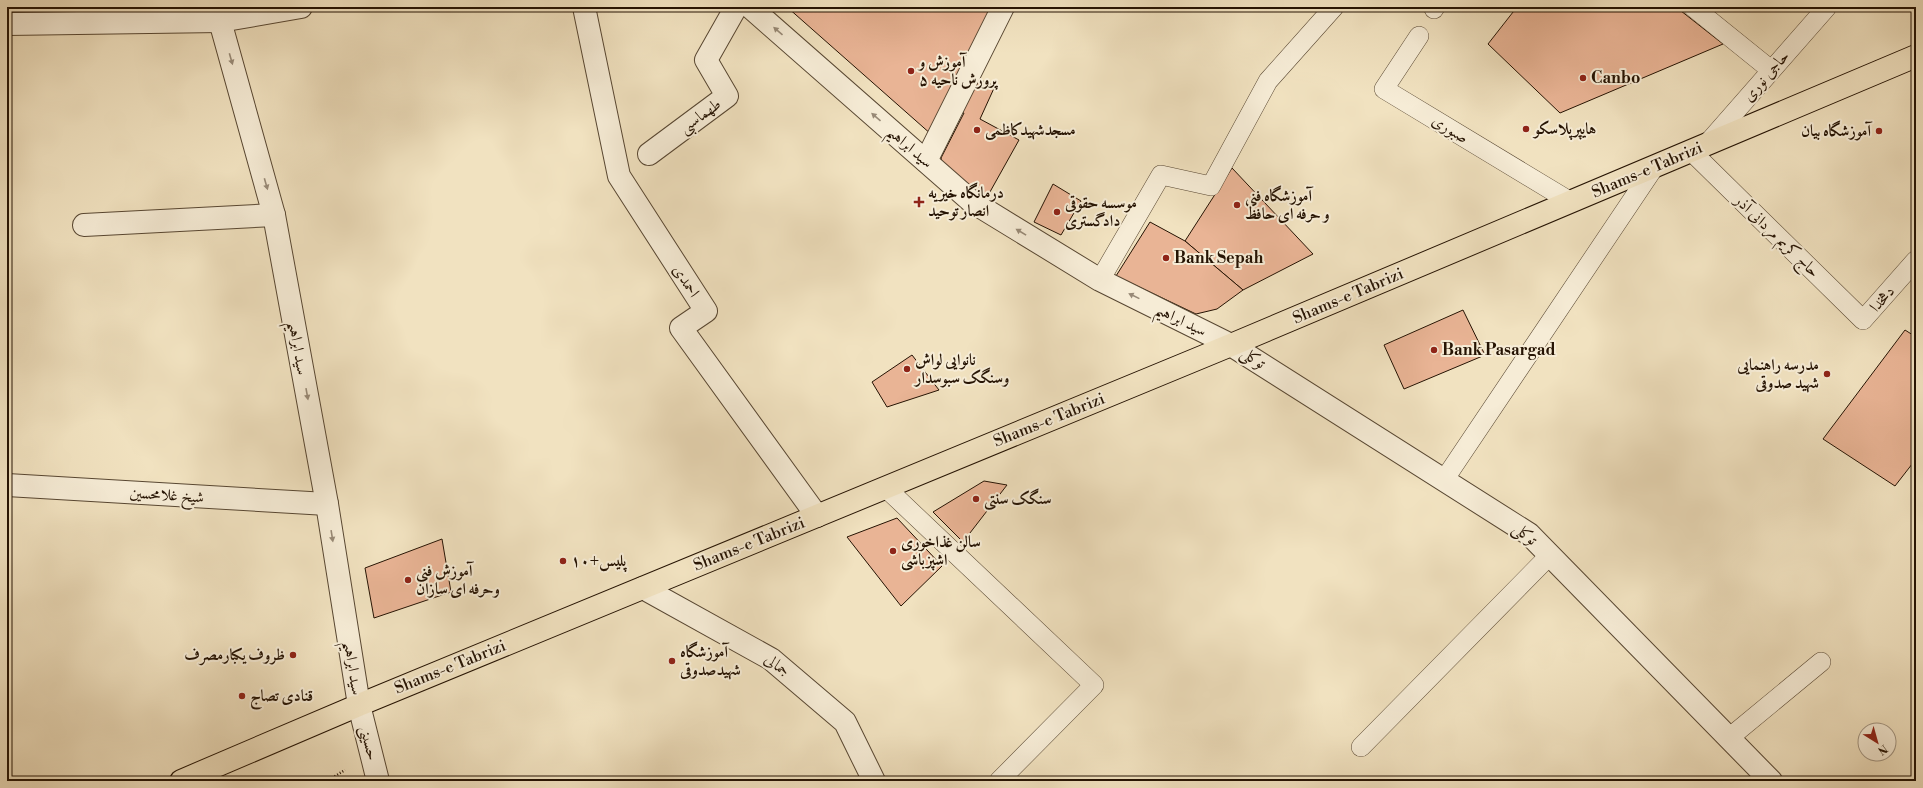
<svg xmlns="http://www.w3.org/2000/svg" width="1923" height="788" viewBox="0 0 1923 788" font-family="'Libre Bodoni',Amiri,serif">
<style>
.building{fill:#e9b495;stroke:#251303}
.lines{fill:none;stroke-linecap:round;stroke-linejoin:round}
.service-casing{stroke:#584732;stroke-width:20}
.pedestrian-casing{stroke:#584732;stroke-width:24}
.minor-casing{stroke:#584732;stroke-width:24}
.tertiary-casing{stroke:#584732;stroke-width:24}
.primary-casing{stroke:#251303;stroke-width:24}
.path{stroke:#251303;stroke-width:2.5;stroke-dasharray:1 2;stroke-linecap:butt}
.service{stroke:#f6ecd6;stroke-width:19}
.pedestrian{stroke:#f6ecd6;stroke-width:22}
.minor{stroke:#f6ecd6;stroke-width:22}
.tertiary{stroke:#f6ecd6;stroke-width:22}
.primary{stroke:#f1e2c0;stroke-width:22}
.oneway{fill:#988a77}
.poi-dot{fill:#8f2418;stroke:#f6ecd6;stroke-width:1.5}
.labels{text-anchor:middle;dominant-baseline:central;stroke-width:4;stroke-linejoin:round;paint-order:stroke}
.poi-label{font-size:16px;font-weight:bold;fill:#251303;stroke:#f6ecd6;text-anchor:start}
.street-label{font-size:16px;fill:#251303;stroke:#f6ecd6}
</style>
<rect width="100%" height="100%" fill="#f1e2c0"/>
<filter id="stains"><feTurbulence type="fractalNoise" baseFrequency=".005" numOctaves="4"/><feColorMatrix values="0 0 0 0 .2 0 0 0 0 .09 0 0 0 0 .02 0 0 0 .5 -.17"/></filter>
<radialGradient id="worn" r=".72"><stop offset=".6" stop-color="#630" stop-opacity="0"/><stop offset="1" stop-color="#630" stop-opacity=".3"/></radialGradient>
<g class="building">
<path d="M787,7H992L932,135Z"/>
<path d="M1517,7H1676L1723,44L1560,113L1488,44Z"/>
<path d="M973,77L995,86L980,119L1019,140L986,199L945,173L941,158L964,113L956,110Z"/>
<path d="M1232,168L1313,254L1243,290L1185,241Z"/>
<path d="M1053,184L1081,201L1061,235L1034,222Z"/>
<path d="M1150,222L1185,241L1243,290L1217,309L1196,314L1116,276Z"/>
<path d="M1463,310L1485,355L1404,389L1384,345Z"/>
<path d="M1905,330L1916,337V459L1895,486L1823,439Z"/>
<path d="M912,355L939,390L887,407L872,382Z"/>
<path d="M984,481L1007,485L963,542L933,512Z"/>
<path d="M897,518L942,566L901,606L847,537Z"/>
<path d="M442,539L451,592L374,618L365,568Z"/>
</g>
<g class="lines">
<defs>
<g id="service">
<path d="M1693,7L1771,70"/>
<path d="M1434,9L1435,7"/>
<path d="M1419,36L1384,89L1571,202"/>
<path d="M1706,145L1827,7"/>
<path d="M1691,151L1863,320L1916,260"/>
<path d="M1100,280L1161,175L1211,186L1268,81L1334,7"/>
<path d="M1444,480L1655,166"/>
<path d="M886,488L1094,685L999,781"/>
<path d="M1729,738L1821,662"/>
<path d="M1361,747L1550,555"/>
</g>
<path id="pedestrian" d="M649,154L727,96L706,60L736,7"/>
<g id="minor">
<path d="M584,7L619,176L706,311L681,328L817,516"/>
<path d="M750,7L971,201L1100,280L1231,345L1529,534L1771,781"/>
<path d="M220,21L274,215L327,504L359,705L378,781"/>
<path d="M7,24L220,21L301,7"/>
<path d="M926,161L1003,7"/>
<path d="M84,225L274,215"/>
<path d="M7,485L327,504"/>
<path d="M643,588L771,659L845,722L874,781"/>
</g>
<path id="tertiary" d="M200,7L220,21"/>
<path id="primary" d="M181,781L359,705L1231,345L1916,56"/>
</defs>
<use href="#service" class="service-casing"/>
<use href="#pedestrian" class="pedestrian-casing"/>
<use href="#minor" class="minor-casing"/>
<use href="#tertiary" class="tertiary-casing"/>
<use href="#primary" class="primary-casing"/>
<path class="path" d="M327,781L345,770"/>
<use href="#service" class="service"/>
<use href="#pedestrian" class="pedestrian"/>
<use href="#minor" class="minor"/>
<use href="#tertiary" class="tertiary"/>
<use href="#primary" class="primary"/>
</g>
<defs><path id="oneway-solid" d="M-6-.8H1V-3.2L6.5 0L1 3.2V.8H-6Z"/></defs>
<g class="oneway">
<use href="#oneway-solid" transform="translate(778 31) rotate(-139)"/>
<use href="#oneway-solid" transform="translate(231 59) rotate(74)"/>
<use href="#oneway-solid" transform="translate(876 117) rotate(-139)"/>
<use href="#oneway-solid" transform="translate(266 184) rotate(74)"/>
<use href="#oneway-solid" transform="translate(1021 232) rotate(-149)"/>
<use href="#oneway-solid" transform="translate(1134 296) rotate(-154)"/>
<use href="#oneway-solid" transform="translate(307 394) rotate(80)"/>
<use href="#oneway-solid" transform="translate(332 536) rotate(81)"/>
</g>
<g class="poi-dot">
<circle cx="911" cy="71" r="4"/>
<circle cx="1583" cy="78" r="4"/>
<circle cx="1526" cy="129" r="4"/>
<circle cx="977" cy="130" r="4"/>
<circle cx="1879" cy="131" r="4"/>
<path d="M917 196h4v4h4v4h-4v4h-4v-4h-4v-4h4z"/>
<circle cx="1237" cy="205" r="4"/>
<circle cx="1057" cy="212" r="4"/>
<circle cx="1166" cy="258" r="4"/>
<circle cx="1434" cy="350" r="4"/>
<circle cx="907" cy="369" r="4"/>
<circle cx="1827" cy="374" r="4"/>
<circle cx="976" cy="499" r="4"/>
<circle cx="893" cy="551" r="4"/>
<circle cx="563" cy="561" r="4"/>
<circle cx="408" cy="580" r="4"/>
<circle cx="293" cy="655" r="4"/>
<circle cx="672" cy="661" r="4"/>
<circle cx="242" cy="696" r="4"/>
</g>
<g class="labels">
<g class="poi-label">
<text x="919" y="62">آموزش و<tspan x="919" dy="18">پرورش ناحیه ۵</tspan></text>
<text x="1591" y="78">Canbo</text>
<text x="1534" y="129">هایپرپلاسکو</text>
<text x="985" y="130">مسجدشهیدکاظمی</text>
<text x="1871" y="131" text-anchor="end">آموزشگاه بیان</text>
<text x="928" y="193">درمانگاه خیریه<tspan x="928" dy="18">انصار توحید</tspan></text>
<text x="1245" y="196">آموزشگاه فنی<tspan x="1245" dy="18">و حرفه ای حافظ</tspan></text>
<text x="1065" y="203">موسسه حقوقی<tspan x="1065" dy="18">دادگستری</tspan></text>
<text x="1174" y="258">Bank Sepah</text>
<text x="1442" y="350">Bank Pasargad</text>
<text x="915" y="360">نانوایی لواش<tspan x="915" dy="18">وسنگک سبوسدار</tspan></text>
<text x="1819" y="365" text-anchor="end">مدرسه راهنمایی<tspan x="1819" dy="18">شهید صدوقی</tspan></text>
<text x="984" y="499">سنگک سنتی</text>
<text x="901" y="542">سالن غذاخوری<tspan x="901" dy="18">اشپزباشی</tspan></text>
<text x="571" y="561">پلیس+۱۰</text>
<text x="416" y="571">آموزش فنی<tspan x="416" dy="18">وحرفه ای سازان</tspan></text>
<text x="680" y="652">آموزشگاه<tspan x="680" dy="18">شهیدصدوقی</tspan></text>
<text x="285" y="655" text-anchor="end">ظروف یکبارمصرف</text>
<text x="250" y="696">قنادی تصاج</text>
</g>
<g class="street-label">
<text transform="translate(1766 76) rotate(-49)">حاجی نوری</text>
<text transform="translate(700 116) rotate(-36)">طهماسبی</text>
<text transform="translate(1450 129) rotate(31)">صبوری</text>
<text transform="translate(910 147) rotate(41)">سید ابراهیم</text>
<text transform="translate(1647 170) rotate(-23)">Shams-e Tabrizi</text>
<text transform="translate(1777 236) rotate(44)">حاج کریم مردانی آذر</text>
<text transform="translate(686 281) rotate(57)">احمدی</text>
<text transform="translate(1348 296) rotate(-23)">Shams-e Tabrizi</text>
<text transform="translate(1882 299) rotate(-49)">دهخدا</text>
<text transform="translate(1181 320) rotate(26)">سید ابراهیم</text>
<text transform="translate(298 348) rotate(80)">سید ابراهیم</text>
<text transform="translate(1253 358) rotate(32)">توکلی</text>
<text transform="translate(1049 420) rotate(-22)">Shams-e Tabrizi</text>
<text transform="translate(167 495) rotate(4)">شیخ غلامحسین</text>
<text transform="translate(1525 534) rotate(38)">توکلی</text>
<text transform="translate(749 544) rotate(-22)">Shams-e Tabrizi</text>
<text transform="translate(777 665) rotate(37)">جمالی</text>
<text transform="translate(450 667) rotate(-22)">Shams-e Tabrizi</text>
<text transform="translate(353 668) rotate(81)">سید ابراهیم</text>
<text transform="translate(369 743) rotate(76)">حسینی</text>
</g>
</g>
<rect width="1923" height="788" fill="none" stroke="#f1e2c0" stroke-width="24"/>
<rect x="8" y="8" width="1907" height="772" fill="none" stroke="#251303" stroke-width="2"/>
<rect x="12" y="12" width="1899" height="764" fill="none" stroke="#251303"/>
<g transform="translate(1877 742) rotate(143)"><circle r="19" fill="#f6ecd6" stroke="#a29582"/>
<path d="M0-3L7 15L0 10L-7 15Z" fill="#8f2418"/>
<text y="-6" font-size="11" font-weight="bold" text-anchor="middle" fill="#251303">N</text>
</g>
<rect width="100%" height="100%" filter="url(#stains)"/>
<rect width="100%" height="100%" fill="url(#worn)"/>
</svg>
